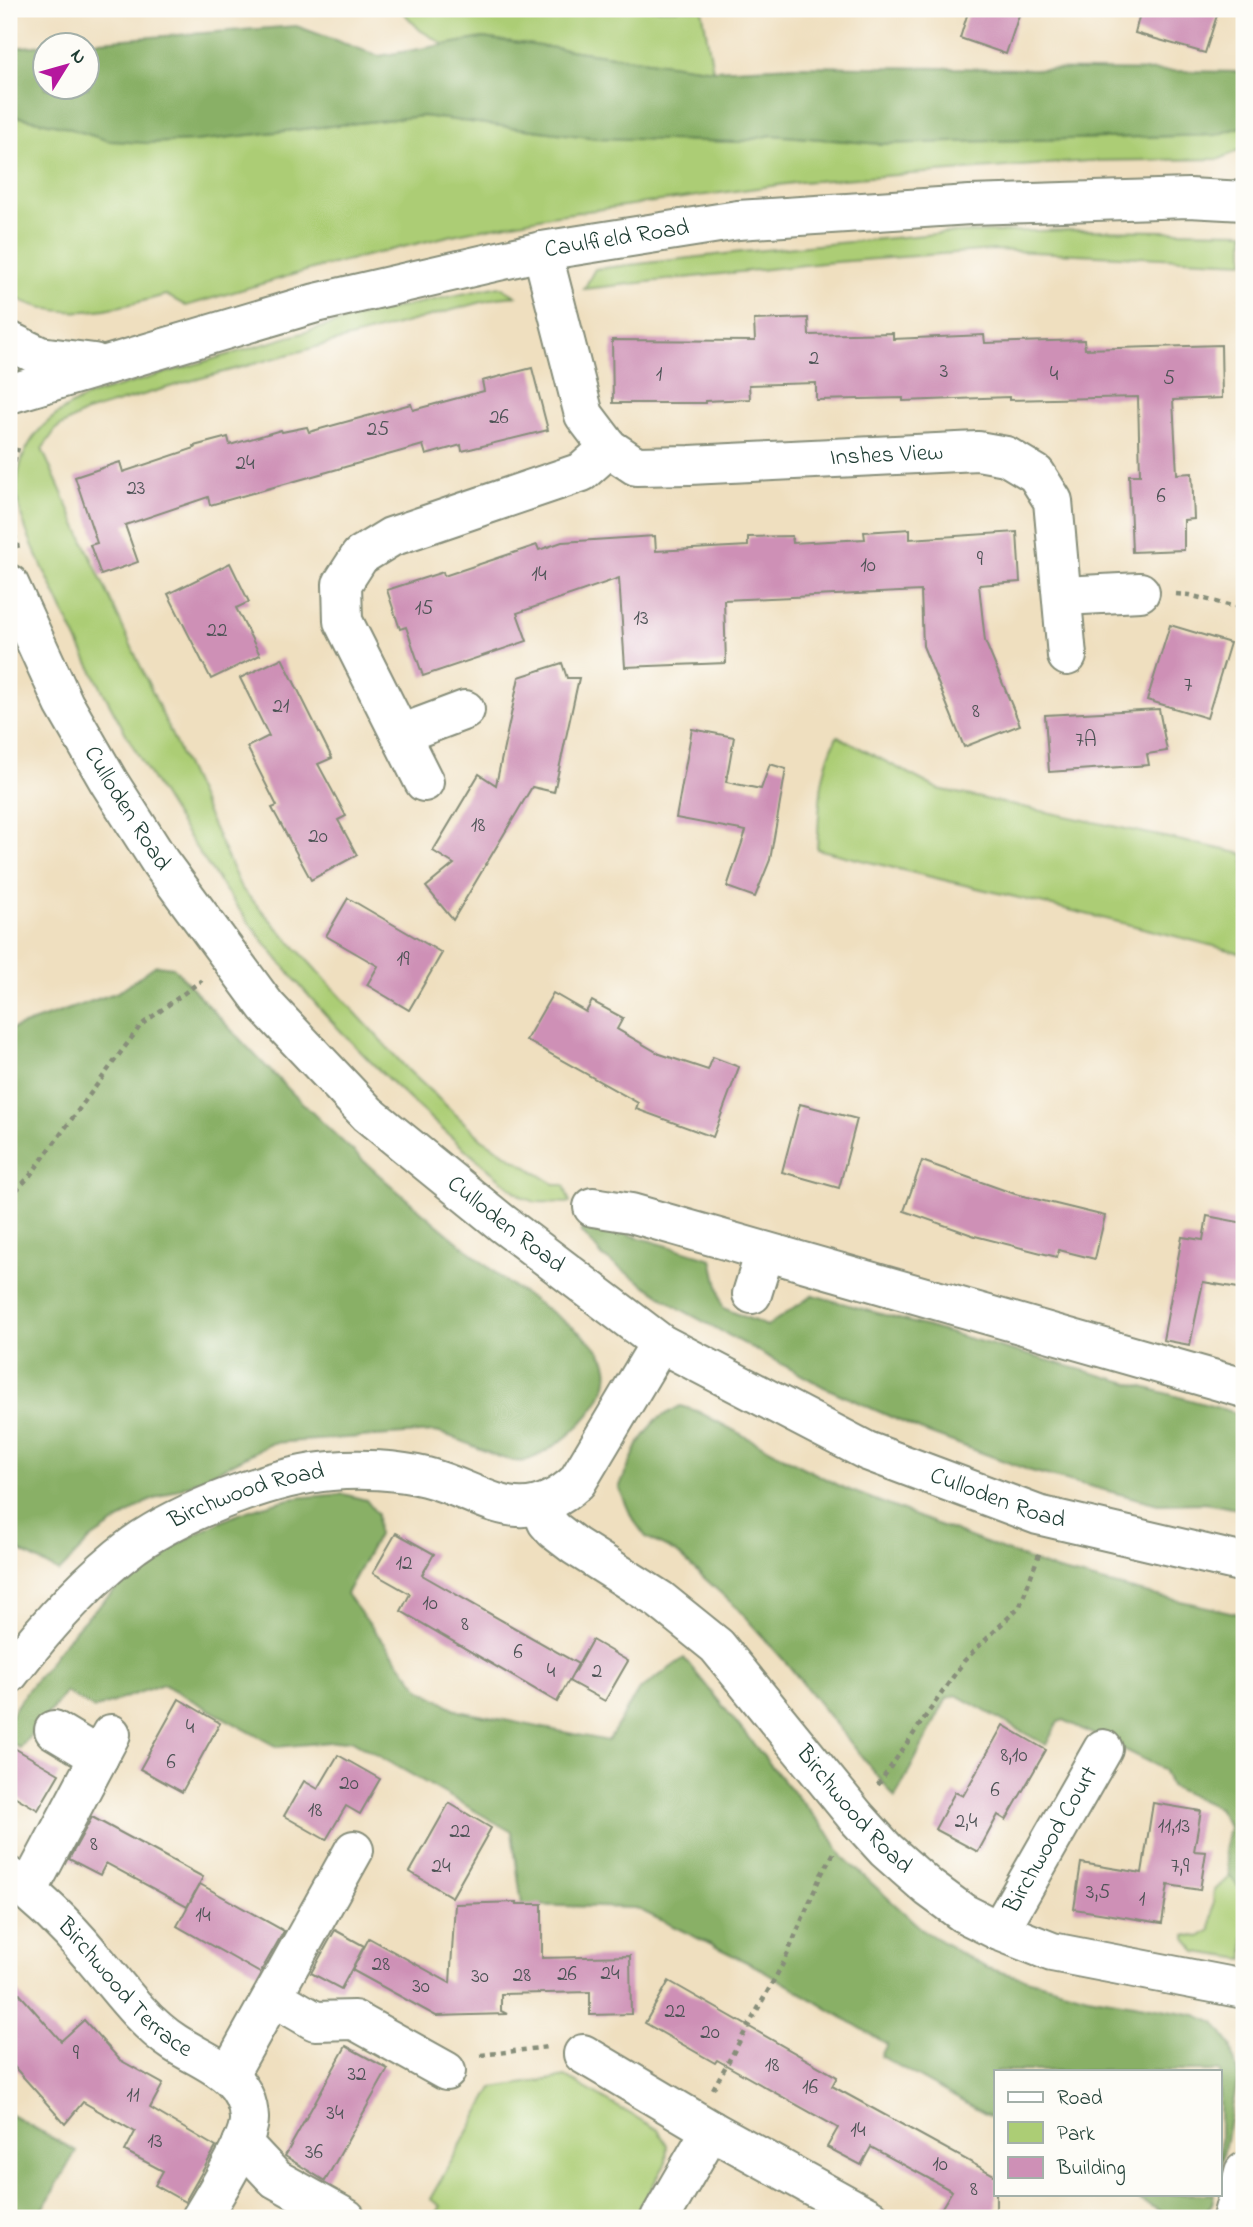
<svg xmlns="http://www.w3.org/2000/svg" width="1253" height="2227" viewBox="0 0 1253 2227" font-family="'Indie Flower',sans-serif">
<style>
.green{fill:#accd75;stroke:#668554;stroke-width:2}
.forest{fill:#89b066;stroke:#54764d;stroke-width:2;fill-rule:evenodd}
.building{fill:#ce90b6}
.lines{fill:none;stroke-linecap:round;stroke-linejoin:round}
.street-casing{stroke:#878e7a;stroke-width:42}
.secondary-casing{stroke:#878e7a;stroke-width:42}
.path{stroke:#878e7a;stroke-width:4.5;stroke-dasharray:5 5;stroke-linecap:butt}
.street{stroke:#fff;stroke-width:38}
.secondary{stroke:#fff;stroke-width:38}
.labels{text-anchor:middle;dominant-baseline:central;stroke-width:5;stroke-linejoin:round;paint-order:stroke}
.number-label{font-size:21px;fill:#4b5254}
.street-label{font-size:24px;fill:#1f3d34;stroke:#fdfcf7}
</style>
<rect width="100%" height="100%" fill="#fdfcf7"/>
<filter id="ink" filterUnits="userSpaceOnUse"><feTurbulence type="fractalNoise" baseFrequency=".0143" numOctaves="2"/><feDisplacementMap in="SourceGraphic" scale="14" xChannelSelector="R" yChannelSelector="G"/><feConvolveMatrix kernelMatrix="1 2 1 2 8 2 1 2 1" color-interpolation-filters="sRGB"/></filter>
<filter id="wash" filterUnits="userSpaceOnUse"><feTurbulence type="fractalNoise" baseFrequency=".00686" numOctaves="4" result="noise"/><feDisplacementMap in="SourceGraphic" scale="28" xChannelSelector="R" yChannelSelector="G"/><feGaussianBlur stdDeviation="1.57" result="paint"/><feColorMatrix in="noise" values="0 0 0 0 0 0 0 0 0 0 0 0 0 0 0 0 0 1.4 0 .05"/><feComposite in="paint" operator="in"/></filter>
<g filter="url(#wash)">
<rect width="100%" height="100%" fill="#efdfbf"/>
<g class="green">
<path d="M400,9H702L713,70L483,38L445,45L420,30Z"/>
<path d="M9,115L146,143L195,141L422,116L597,138L739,142L772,135L881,144L1216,135L1244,126V148L1220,159L1088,161L801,182L550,216L457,234L316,268L186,306L166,295C114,309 58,324 9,294Z"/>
<path d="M1082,230L1244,232V262L994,250L823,263L584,289L595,269L742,252L945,233Z"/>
<path d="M499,286L516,296L497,298L183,383L86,412L57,428L42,449L241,888L409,1071L482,1139L556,1185H564L570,1203L535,1202L522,1197C452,1140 385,1080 324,1013C211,888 122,741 52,587C40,561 16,517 17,488C19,439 50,414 91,395L364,315Z"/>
<path d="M837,736L938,789L1244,854V954C1102,916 959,885 817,849C820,806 818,776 837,736Z"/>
<path d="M1230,1876L1244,1894V1959L1197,1952L1186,1939V1935L1199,1937L1211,1930L1214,1891Z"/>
<path d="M566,2077L658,2130L667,2145L666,2163L633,2218H434L441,2206L430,2199L493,2088Z"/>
</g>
<g class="forest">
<path d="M296,26L379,56L483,38L713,70L795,66L1244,72V126L1216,135L881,144L772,135L739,142L597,138L422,116L195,141L146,143L109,141L58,125L9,115V48ZM46,46H88V88H46Z"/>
<path d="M156,965L173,967C235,1035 298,1102 366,1163C409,1203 455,1239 500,1277C523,1296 599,1337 606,1363C618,1400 556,1453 524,1461C504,1466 457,1434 434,1432L272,1443L202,1479L145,1503L91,1539L59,1572L22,1552L9,1539V1030L118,992Z"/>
<path d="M593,1224L712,1259L723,1308L767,1326L813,1295L1244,1415V1510L1205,1503L1158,1504L1031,1471L920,1430L824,1387L682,1310L603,1257L581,1231Z"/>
<path d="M680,1406L697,1411L839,1486L1055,1570L1153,1595L1244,1615V1894L1230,1876L1224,1851L1229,1827L1218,1808L1170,1786L1163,1769L1064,1720L1058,1722L1046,1745L956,1695L947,1698L895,1798L789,1666L737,1608L677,1553L646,1537L632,1518L619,1488L638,1445L656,1420Z"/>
<path d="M343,1494L366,1500L377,1514L378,1535L346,1594L421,1690L459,1711L608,1741L638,1691L684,1658L786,1784L827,1831L843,1857L924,1931L987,1968L1088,1996L1196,2015L1215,2023L1231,2045L1238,2077L1220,2171V2071H996V2120L881,2056L887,2044L761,1969L636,1908L522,1905L512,1832L351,1740L277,1747L163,1684L94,1709L66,1692L20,1748L9,1742C9,1735 7,1726 9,1720C13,1707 36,1680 45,1668C102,1588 192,1520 290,1499C307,1496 325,1496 343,1494Z"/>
<path d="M9,2114L76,2151L38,2218H9Z"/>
<path d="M1129,2194H1214L1212,2204L1200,2218H1173Z"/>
</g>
<g id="blocks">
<g class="building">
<path d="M969,9H1021L1006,54L960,38Z"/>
<path d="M1141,9H1219L1205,53L1135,33Z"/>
<path d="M808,318L809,335L893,333V339L984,335L985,343L1084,340L1085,349L1221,345L1222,398L1173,400L1177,474L1192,473L1194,519L1184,520V550L1132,552L1129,475H1140L1138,397L1009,400V397L903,401V398L816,400V383L749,385L750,399L705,401V403H613L612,340L755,341L754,320Z"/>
<path d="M532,368L548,430L462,451L461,445L426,455L423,445L210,505L208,497L125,525L138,562L101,575L90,545L97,543L75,477L120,462L123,472L195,448L194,446L228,437L230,445L281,430L282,432L307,427L309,432L411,404L413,410L484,391L482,381Z"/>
<path d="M910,529V539L1017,532L1020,582L979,585L985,641L1020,725L964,747L923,646L921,591L724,600L726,663L625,667L619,578L517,613L527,641L423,676L406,627L400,629L387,590L443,572L444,576L537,545L539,550L562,542L655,536L656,551L748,546V537L792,536L793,543L865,539L864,532Z"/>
<path d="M230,563L249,602L236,608L260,655L211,679L168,594Z"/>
<path d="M1170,625L1230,643L1207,718L1147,700Z"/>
<path d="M282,658L332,758L318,764L346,816L338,820L357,855L311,880L272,808L277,806L247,747L269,736L240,678Z"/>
<path d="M562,663L567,678H579L554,792L532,787L453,920L426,887L454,864L433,851L479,774L496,785L519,677Z"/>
<path d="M1159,709L1167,751L1147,754L1149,765L1049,772L1045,715Z"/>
<path d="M692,729L734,737L726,782L761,789L770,764L786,769L770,860L755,897L727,887L746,831L676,818Z"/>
<path d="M348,898L442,953L409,1010L367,985L378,966L326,936Z"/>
<path d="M553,993L586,1012L592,1001L623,1018L617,1029L660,1054L708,1070L713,1057L739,1067L713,1137L636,1109L638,1103L526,1040Z"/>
<path d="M800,1104L857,1119L839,1188L782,1172Z"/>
<path d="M922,1161L1015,1194L1105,1216L1095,1259L1059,1250L1057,1257L975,1236L904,1211Z"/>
<path d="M1207,1216L1244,1223V1289L1203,1282L1190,1345L1163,1340L1182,1237L1203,1240Z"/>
<path d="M396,1533L434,1554L422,1575L578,1664L557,1702L401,1611L410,1594L373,1573Z"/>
<path d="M592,1640L628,1661L605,1701L569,1681Z"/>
<path d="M179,1699L220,1723L182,1792L140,1769Z"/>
<path d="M1003,1725L1046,1750L1006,1820L998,1815L978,1852L935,1829L955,1792L963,1796Z"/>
<path d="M9,1745L59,1774L38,1810L9,1793Z"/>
<path d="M338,1755L380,1779L360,1814L346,1806L326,1840L284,1816L304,1781L318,1789Z"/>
<path d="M449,1803L491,1828L452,1897L410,1872Z"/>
<path d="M1153,1803L1201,1811L1194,1851L1206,1852L1200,1890L1168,1885L1162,1923L1074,1909L1081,1863L1142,1873Z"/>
<path d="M92,1817L203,1877L187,1907L106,1863L100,1875L69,1859Z"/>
<path d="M200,1884L284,1931L260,1973L177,1926Z"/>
<path d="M517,1902V1904H542V1958L630,1956L631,2014L590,2015V1992L501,1994V2011L507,2014L436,2016L352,1970L369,1938L450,1983L455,1904Z"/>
<path d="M335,1930L364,1946L341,1989L311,1973Z"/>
<path d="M669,1981L837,2077L832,2086L996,2176V2218H957L941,2209L952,2191L871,2147L861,2165L827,2147L838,2128L717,2060L715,2063L645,2023Z"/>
<path d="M9,1982L61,2041L84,2020L120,2060L163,2084L150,2108L216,2147L185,2202L155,2185L163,2171L125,2151L135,2132L83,2102L65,2124L9,2061Z"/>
<path d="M346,2046L388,2069L325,2181L285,2156Z"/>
</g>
</g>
</g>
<g filter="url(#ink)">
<use href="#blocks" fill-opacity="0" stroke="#878e7a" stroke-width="2"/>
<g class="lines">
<defs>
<g id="street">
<path id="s1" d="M542,251L584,415L609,448L636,466L690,465L978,451L1006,456L1036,474L1053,501L1067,656"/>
<path d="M1063,596L1140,592"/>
<path d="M401,734L465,710"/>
<path d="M424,782L343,621L342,584L360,556L391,537L582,472L609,448"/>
<path d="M593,1207L631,1213L1244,1388"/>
<path d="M752,1294L765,1252"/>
<path id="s2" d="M540,1505L547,1522L554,1530L575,1546L660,1600L717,1646L856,1817L886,1850L929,1888L963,1913L999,1931L1052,1952L1244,1989"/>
<path id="s3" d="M9,1674C45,1627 87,1580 134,1545C182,1511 272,1476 331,1471C360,1468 397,1470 426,1477C485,1492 520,1534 577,1482L660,1343"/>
<path d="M54,1730L99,1757"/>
<path id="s4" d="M9,1877C39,1899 66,1925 90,1954C116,1984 141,2021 175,2043C206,2063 247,2074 249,2118C250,2140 213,2197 201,2218"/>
<path d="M28,1891L111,1734"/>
<path id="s5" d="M999,1931L1103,1749"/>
<path d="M274,1997L315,2021L354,2020L446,2071"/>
<path d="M583,2054L711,2130L870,2218"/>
<path d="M229,2074L354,1850"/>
<path d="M242,2143L276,2179L346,2218"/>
<path d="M660,2218L711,2130"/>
<path d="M1232,2218L1244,2172"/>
</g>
<g id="secondary">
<path d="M9,341L40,356L94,363"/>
<path id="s6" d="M9,394L316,303L542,251L738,220L970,205L1189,198L1244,201"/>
<path id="s7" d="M9,584L64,704L109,782L160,862L266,1006L368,1114L502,1223L660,1343L867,1451L1038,1515L1244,1563"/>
</g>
</defs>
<use href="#street" class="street-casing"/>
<use href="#secondary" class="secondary-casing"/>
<g class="path">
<path d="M9,481L18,448"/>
<path d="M9,515L18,548"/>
<path d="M1176,594L1189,595L1244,609"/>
<path d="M9,1198L29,1177L141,1025L202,980"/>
<path d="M878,1785L964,1661L1020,1606L1039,1554"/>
<path d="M481,2055L548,2047"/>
<path d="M713,2089L784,1962L821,1875L835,1851"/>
</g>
<use href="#street" class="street"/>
<use href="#secondary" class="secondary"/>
</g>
</g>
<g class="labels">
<g class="number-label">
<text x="814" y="359">2</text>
<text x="944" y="372">3</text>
<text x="659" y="375">1</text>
<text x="1054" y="375">4</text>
<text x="1169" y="379">5</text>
<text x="499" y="418">26</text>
<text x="378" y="430">25</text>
<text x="245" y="464">24</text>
<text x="136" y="489">23</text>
<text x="1161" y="497">6</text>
<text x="980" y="560">9</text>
<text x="868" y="566">10</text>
<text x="539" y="575">14</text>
<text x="424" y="609">15</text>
<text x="641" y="619">13</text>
<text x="217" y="631">22</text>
<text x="1188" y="686">7</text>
<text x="281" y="707">21</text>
<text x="976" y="712">8</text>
<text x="1086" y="741">7A</text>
<text x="478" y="826">18</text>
<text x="318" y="837">20</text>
<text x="403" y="960">19</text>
<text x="404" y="1564">12</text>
<text x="430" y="1604">10</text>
<text x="465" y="1625">8</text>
<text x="518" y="1653">6</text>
<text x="551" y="1672">4</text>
<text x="597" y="1672">2</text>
<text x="190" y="1728">4</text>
<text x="1014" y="1756">8,10</text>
<text x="171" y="1763">6</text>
<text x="349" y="1784">20</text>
<text x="995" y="1791">6</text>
<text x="315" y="1811">18</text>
<text x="966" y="1822">2,4</text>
<text x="1174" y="1827">11,13</text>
<text x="460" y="1832">22</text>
<text x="94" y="1845">8</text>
<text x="441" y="1867">24</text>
<text x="1180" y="1867">7,9</text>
<text x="1098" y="1893">3,5</text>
<text x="1142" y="1900">1</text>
<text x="203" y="1916">14</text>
<text x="381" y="1965">28</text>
<text x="610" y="1974">24</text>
<text x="567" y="1975">26</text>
<text x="522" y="1976">28</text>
<text x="480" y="1977">30</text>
<text x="421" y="1987">30</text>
<text x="675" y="2012">22</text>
<text x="710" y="2033">20</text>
<text x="76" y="2054">9</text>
<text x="772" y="2066">18</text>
<text x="357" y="2075">32</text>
<text x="810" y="2088">16</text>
<text x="133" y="2096">11</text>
<text x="335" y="2114">34</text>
<text x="858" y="2131">14</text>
<text x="155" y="2142">13</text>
<text x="314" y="2153">36</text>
<text x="940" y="2165">10</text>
<text x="974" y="2190">8</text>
</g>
<g class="street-label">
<text stroke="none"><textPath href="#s6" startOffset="628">Caulfield Road</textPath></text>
<text stroke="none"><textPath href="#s1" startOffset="494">Inshes View</textPath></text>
<text stroke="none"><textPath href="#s7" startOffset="254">Culloden Road</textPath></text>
<text stroke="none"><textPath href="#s7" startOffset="821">Culloden Road</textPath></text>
<text stroke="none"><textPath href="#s7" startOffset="1388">Culloden Road</textPath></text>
<text stroke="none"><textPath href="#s3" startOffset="304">Birchwood Road</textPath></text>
<text stroke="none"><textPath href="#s2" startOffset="443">Birchwood Road</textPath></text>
<text stroke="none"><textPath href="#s5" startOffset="105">Birchwood Court</textPath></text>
<text stroke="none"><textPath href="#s4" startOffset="161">Birchwood Terrace</textPath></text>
</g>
</g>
<rect width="1253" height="2227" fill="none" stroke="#fdfcf7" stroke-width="35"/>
<rect x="994" y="2070" width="228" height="126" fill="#fdfcf7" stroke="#a4b0a9" stroke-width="2"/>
<rect x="1008" y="2092" width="35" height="10" fill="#ffffff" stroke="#a4b0a9" stroke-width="2"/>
<text x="1057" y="2104" font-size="21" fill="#1f3d34">Road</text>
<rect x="1008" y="2122" width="35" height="21" fill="#accd75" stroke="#a4b0a9" stroke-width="2"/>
<text x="1057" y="2140" font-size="21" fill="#1f3d34">Park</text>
<rect x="1008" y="2157" width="35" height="21" fill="#ce90b6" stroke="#a4b0a9" stroke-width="2"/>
<text x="1057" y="2174" font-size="21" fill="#1f3d34">Building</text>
<g transform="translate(66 66) rotate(53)"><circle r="33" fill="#fdfcf7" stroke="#a4b0a9" stroke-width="2"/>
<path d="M0-5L12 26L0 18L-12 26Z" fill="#b5179e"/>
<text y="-10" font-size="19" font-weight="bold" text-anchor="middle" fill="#1f3d34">N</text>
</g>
</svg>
